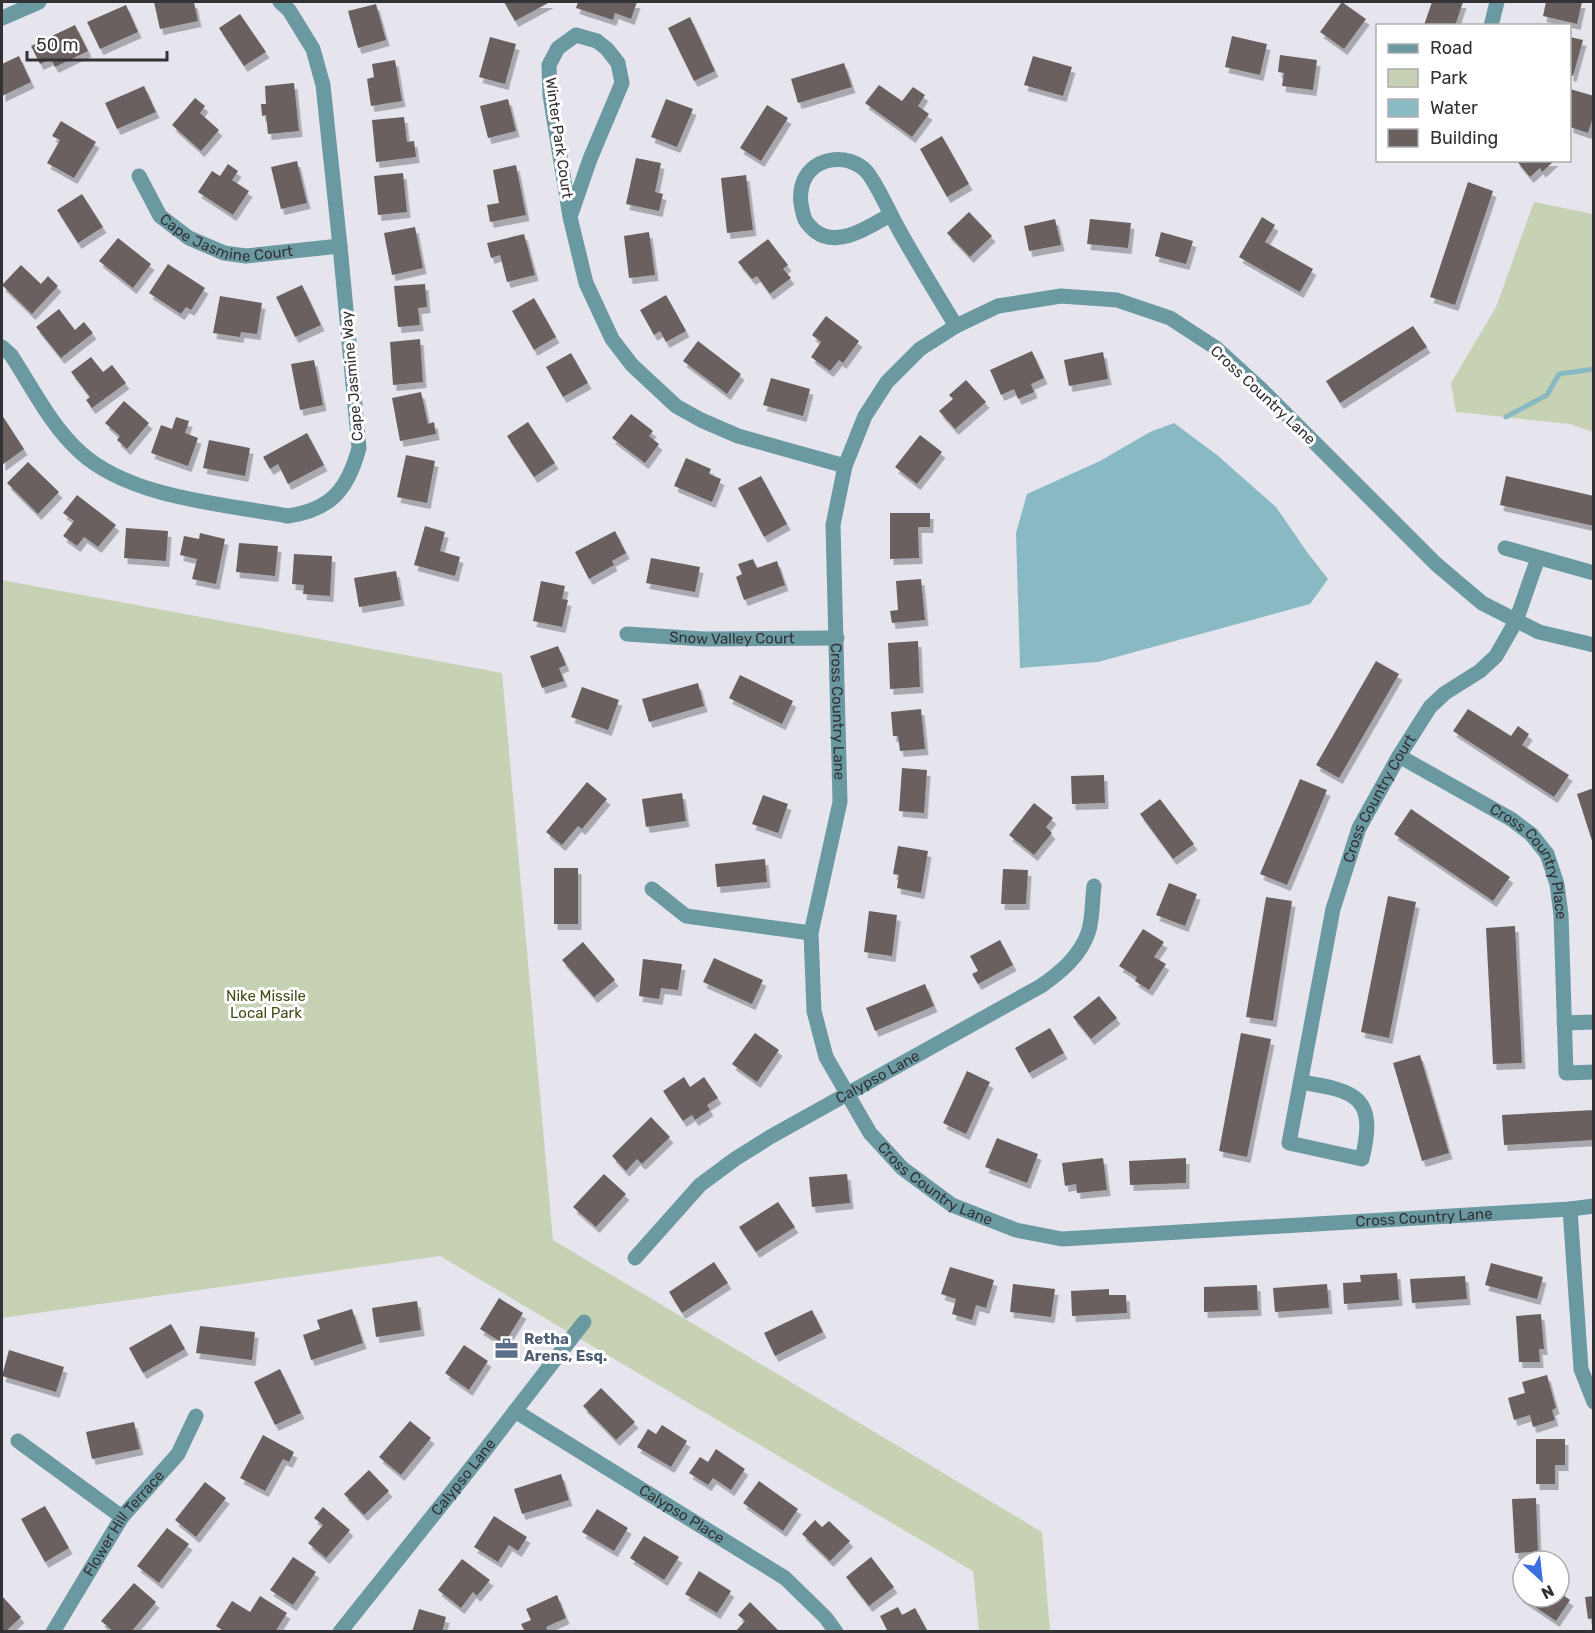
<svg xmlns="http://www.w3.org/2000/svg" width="1595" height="1633" viewBox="0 0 1595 1633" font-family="Rubik,sans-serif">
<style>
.green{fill:#c7d2b5}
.water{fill:#89bac4}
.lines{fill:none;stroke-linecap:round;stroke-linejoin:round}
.stream{stroke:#89bac4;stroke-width:5}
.building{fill:#6a615e;filter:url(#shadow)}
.minor{stroke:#6b99a2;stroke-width:15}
.labels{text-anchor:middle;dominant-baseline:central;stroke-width:6;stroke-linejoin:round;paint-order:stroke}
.street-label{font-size:15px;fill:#323236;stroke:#fff}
.park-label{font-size:15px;fill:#3f4f15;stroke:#fff}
.service-label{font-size:15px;font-weight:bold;fill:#4e5e75;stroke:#fff;text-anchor:start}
</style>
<defs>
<filter id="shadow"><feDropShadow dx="3.5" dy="6" stdDeviation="0" flood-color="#0004"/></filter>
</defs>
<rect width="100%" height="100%" fill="#e6e5ee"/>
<g class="green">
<path d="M1534,202L1593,214V432L1570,424L1456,412L1451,383L1496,307Z"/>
<path d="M2,580L502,673L553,1240L1042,1532L1050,1631H979L973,1571L440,1256L2,1318Z"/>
</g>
<path class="water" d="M1174,423L1217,455L1276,507L1307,552L1328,579L1310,604L1098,662L1020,668L1016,533L1027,494L1100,461L1150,432Z"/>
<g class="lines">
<path class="stream" d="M1506,417L1547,395L1559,374L1594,369"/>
</g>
<g class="building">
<path d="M154,2H194L198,21L160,29Z"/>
<path d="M504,2H550L515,21Z"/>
<path d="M578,2H637L631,19L615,13L613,20L576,8Z"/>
<path d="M1342,2L1366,19L1344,49L1320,32Z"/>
<path d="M1432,2H1463L1455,26L1424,25Z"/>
<path d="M1546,2H1582L1577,24L1543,16Z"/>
<path d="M376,4L386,40L358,48L348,11Z"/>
<path d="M126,5L138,32L100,49L87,22Z"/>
<path d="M240,14L266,52L244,66L219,28Z"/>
<path d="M690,17L715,71L694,81L668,28Z"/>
<path d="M75,25L88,51L55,67L51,59L40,64L31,46Z"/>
<path d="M1232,36L1267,44L1260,75L1225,67Z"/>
<path d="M490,37L516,44L505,84L479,77Z"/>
<path d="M1570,37L1583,40L1573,76L1570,75Z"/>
<path d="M1280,55L1317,60L1313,90L1282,86L1284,73L1278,72Z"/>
<path d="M19,56L31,82L2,96V64Z"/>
<path d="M1033,56L1072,67L1063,96L1024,85Z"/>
<path d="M395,60L402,101L371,106L367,79L374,77L372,64Z"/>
<path d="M844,63L852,87L798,103L791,79Z"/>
<path d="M294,83L299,131L268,134L266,115L262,116L261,104H266L265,86Z"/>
<path d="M879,85L902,101L913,87L925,95L918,106L929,114L912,137L865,103Z"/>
<path d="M144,86L156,112L117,129L105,103Z"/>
<path d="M1570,89L1594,96V114L1588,133L1570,127Z"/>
<path d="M195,98L205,106L200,113L219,130L201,151L172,125Z"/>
<path d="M508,99L516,131L488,138L480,106Z"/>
<path d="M666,99L693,109L677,147L651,137Z"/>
<path d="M767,105L788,118L761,161L740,148Z"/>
<path d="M404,117L407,142L414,141L416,157L376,162L372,120Z"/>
<path d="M61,121L96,142L74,178L47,163L60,140L52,136Z"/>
<path d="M942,136L969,184L947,197L920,149Z"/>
<path d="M636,158L661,163L655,192L663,194L659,211L626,204Z"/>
<path d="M1516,160H1555L1542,172L1540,168L1530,177Z"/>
<path d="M297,161L307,203L281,209L271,167Z"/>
<path d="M228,164L238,171L232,180L249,191L233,215L198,192L212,171L220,176Z"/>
<path d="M516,165L526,215L490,222L487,205L499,203L493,170Z"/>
<path d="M403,173L407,212L378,215L374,176Z"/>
<path d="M746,175L753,230L727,233L721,178Z"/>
<path d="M1468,182L1493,191L1455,305L1430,297Z"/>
<path d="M82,194L103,227L78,243L57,210Z"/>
<path d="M969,212L992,236L970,257L947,233Z"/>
<path d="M1262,217L1275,225L1265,242L1313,269L1300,292L1239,257Z"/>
<path d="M1055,219L1061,245L1029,251L1024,226Z"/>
<path d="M1090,219L1131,223L1128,248L1087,244Z"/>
<path d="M415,227L423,268L392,275L384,233Z"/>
<path d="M649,232L655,275L629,278L624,236Z"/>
<path d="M1161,232L1193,241L1186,264L1155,256Z"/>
<path d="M524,234L535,275L507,282L500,255L491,258L487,243Z"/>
<path d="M118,238L151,264L133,288L99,261Z"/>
<path d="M768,239L788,265L783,269L791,278L770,294L757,276L752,279L738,262Z"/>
<path d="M168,264L205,288L191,310L186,307L181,314L149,293Z"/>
<path d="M21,265L41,284L48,276L58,286L32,314L2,285Z"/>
<path d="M425,284L427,307L418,308L420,325L398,327L394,286Z"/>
<path d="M302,285L321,325L295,337L276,297Z"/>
<path d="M666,295L686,331L666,342L660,331L654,335L640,310Z"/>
<path d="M220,296L262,303L257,334L241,332L240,337L213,333Z"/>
<path d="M534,298L556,337L534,350L512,311Z"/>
<path d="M59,309L75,330L84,322L93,333L61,358L36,327Z"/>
<path d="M826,316L859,341L843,363L839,360L830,371L811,357L821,342L812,335Z"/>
<path d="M1413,326L1427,347L1340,403L1326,381Z"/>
<path d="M420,339L423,382L393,385L390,342Z"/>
<path d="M698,341L741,374L727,394L683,361Z"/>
<path d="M1032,351L1044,378L1031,384L1034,392L1018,399L1014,389L1001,395L990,370Z"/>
<path d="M1103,352L1108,379L1069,386L1064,360Z"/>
<path d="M571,353L588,383L563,397L546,367Z"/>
<path d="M91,357L103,372L112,365L126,383L92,408L86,400L90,397L71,372Z"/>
<path d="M314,360L323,405L300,410L291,364Z"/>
<path d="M771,378L810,389L803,416L763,405Z"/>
<path d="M966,380L986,402L955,429L939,411L953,399L949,395Z"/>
<path d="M421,392L428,424L434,422L436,434L400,441L392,398Z"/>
<path d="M124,401L149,423L127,449L117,440L120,436L105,423Z"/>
<path d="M631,414L653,431L649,436L659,444L645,463L612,438Z"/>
<path d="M2,415L24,449L2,465Z"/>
<path d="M176,417L189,421L185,433L198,438L188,466L151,453L161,425L172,429Z"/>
<path d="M528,422L555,463L534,477L507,436Z"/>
<path d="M307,433L324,465L288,484L278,464L270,469L263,457Z"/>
<path d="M920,435L942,452L917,484L895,467Z"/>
<path d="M209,440L250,448L245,476L203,468Z"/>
<path d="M406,455L435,461L427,503L397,497Z"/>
<path d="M686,458L711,469L709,474L721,479L712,502L674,486Z"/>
<path d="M28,462L59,492L38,514L7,483Z"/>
<path d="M761,476L787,524L764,537L738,488Z"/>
<path d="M1506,476L1594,496V526L1500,505Z"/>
<path d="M77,495L116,525L98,547L84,537L77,546L63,536L74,521L63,513Z"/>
<path d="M890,513H930V527H918L919,558L890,559Z"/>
<path d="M425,526L445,532L440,551L460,557L455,576L414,565Z"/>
<path d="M126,528L168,531L166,561L124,558Z"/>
<path d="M615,531L626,553L612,561L614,565L589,579L575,552Z"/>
<path d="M200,533L225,539L216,584L192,579L197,559L180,555L184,536L199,539Z"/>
<path d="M239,543L278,546L275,576L236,572Z"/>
<path d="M294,554L332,556L330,596L303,594L304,585L292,584Z"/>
<path d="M651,558L700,567L695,592L646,583Z"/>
<path d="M753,559L757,568L777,561L785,585L744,600L736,577L742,574L738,564Z"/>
<path d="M396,571L401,600L359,607L354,578Z"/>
<path d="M921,579L925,620L892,623L890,611L898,610L896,581Z"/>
<path d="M541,581L565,586L562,599L568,600L562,627L533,621Z"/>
<path d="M918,641L920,687L890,689L888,643Z"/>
<path d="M558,646L566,665L559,668L564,681L542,688L530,656Z"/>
<path d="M1376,661L1399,674L1339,778L1316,765Z"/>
<path d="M740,675L793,701L782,724L729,698Z"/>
<path d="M698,683L704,706L649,722L642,699Z"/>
<path d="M582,687L619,700L608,730L571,717Z"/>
<path d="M921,709L925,749L900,751L898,736H893L891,712Z"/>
<path d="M1468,709L1511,736L1518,726L1529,734L1522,745L1569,775L1554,797L1453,731Z"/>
<path d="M902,768L927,770L924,813L899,811Z"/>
<path d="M1104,775L1105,803L1072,804L1071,776Z"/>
<path d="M1300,779L1327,790L1287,885L1260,874Z"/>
<path d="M587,782L607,799L582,829L578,826L562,845L546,832Z"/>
<path d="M1594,788V844H1593L1577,794Z"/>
<path d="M682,793L686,821L646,827L642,799Z"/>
<path d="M763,795L788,804L778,833L752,824Z"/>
<path d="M1160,799L1194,844L1173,859L1140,814Z"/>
<path d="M1034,803L1053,818L1046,827L1052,833L1034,855L1009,835Z"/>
<path d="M1411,809L1510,877L1493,901L1394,834Z"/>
<path d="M898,846L928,851L921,893L897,888L899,875L893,874Z"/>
<path d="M765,859L767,882L717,887L715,864Z"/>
<rect x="554" y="868" width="24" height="56"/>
<path d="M1003,869L1028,870L1026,904H1001Z"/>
<path d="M1169,883L1197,894L1185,926L1156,915Z"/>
<path d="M1388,896L1416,902L1389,1038L1361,1032Z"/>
<path d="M1266,897L1292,901L1273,1021L1246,1017Z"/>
<path d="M869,911L897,915L892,956L864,952Z"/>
<path d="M1515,926L1522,1063L1493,1064L1486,928Z"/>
<path d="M1143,929L1164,942L1154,957L1166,964L1149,990L1135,981L1137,977L1119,966Z"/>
<path d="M1000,940L1013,965L978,984L972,974L978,971L970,956Z"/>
<path d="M583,942L615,980L594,997L562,960Z"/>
<path d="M714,958L763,980L752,1004L703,982Z"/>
<path d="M643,959L682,964L678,990L661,988L659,999L639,996Z"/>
<path d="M925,984L934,1006L875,1031L866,1008Z"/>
<path d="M1099,996L1117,1018L1091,1039L1073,1017Z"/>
<path d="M1050,1028L1064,1053L1029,1073L1015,1048Z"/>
<path d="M755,1033L779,1050L757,1082L732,1064Z"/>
<path d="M1241,1033L1271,1039L1247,1157L1219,1151Z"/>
<path d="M1420,1055L1449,1153L1422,1161L1393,1063Z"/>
<path d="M967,1071L990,1082L966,1134L943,1123Z"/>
<path d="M684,1077L690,1087L704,1077L718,1098L707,1105L710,1110L695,1120L692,1115L683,1121L663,1091Z"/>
<path d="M1594,1110V1140L1504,1145L1502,1115Z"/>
<path d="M651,1117L670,1137L642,1164L637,1159L626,1171L612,1156Z"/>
<path d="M997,1138L1038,1154L1027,1183L985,1167Z"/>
<path d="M1103,1158L1107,1190L1077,1193L1076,1184L1065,1186L1062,1163Z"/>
<path d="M1186,1158V1183L1130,1185L1129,1161Z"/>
<path d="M604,1174L626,1194L596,1227L573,1207Z"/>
<path d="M847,1174L850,1203L812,1207L809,1177Z"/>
<path d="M778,1202L795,1227L756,1252L739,1227Z"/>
<path d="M714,1262L728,1283L682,1313L669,1292Z"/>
<path d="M1491,1263L1543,1277L1537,1299L1485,1285Z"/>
<path d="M950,1267L994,1280L986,1308L976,1305L972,1320L952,1314L956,1299L941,1294Z"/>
<path d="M1397,1273L1399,1300L1344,1304L1343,1283L1361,1282L1360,1275Z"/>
<path d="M1465,1276L1467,1299L1412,1303L1410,1279Z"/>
<path d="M1013,1284L1055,1289L1051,1317L1010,1312Z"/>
<path d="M1327,1284L1329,1308L1275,1312L1273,1288Z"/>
<path d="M1257,1285L1258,1310L1204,1312V1287Z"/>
<path d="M1109,1289V1295H1126L1127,1313L1072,1316L1071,1291Z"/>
<path d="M499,1298L523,1313L504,1344L480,1329Z"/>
<path d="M417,1301L421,1330L376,1337L372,1308Z"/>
<path d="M352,1309L363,1343L311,1360L303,1335L320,1329L317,1320Z"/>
<path d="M812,1310L823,1332L775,1356L764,1333Z"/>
<path d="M1541,1314L1544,1349H1539L1540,1362H1519L1516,1316Z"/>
<path d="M171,1324L185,1349L143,1373L129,1348Z"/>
<path d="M200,1326L255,1332L252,1360L196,1353Z"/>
<path d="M464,1345L488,1361L469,1390L445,1373Z"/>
<path d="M9,1350L64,1367L56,1392L2,1376Z"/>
<path d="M280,1369L301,1413L275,1425L254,1382Z"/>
<path d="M1547,1375L1556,1408L1552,1410L1555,1420L1533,1427L1530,1415L1514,1420L1508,1398L1525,1393L1522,1382Z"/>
<path d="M601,1388L635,1422L616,1440L583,1406Z"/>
<path d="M410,1421L431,1438L401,1475L379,1457Z"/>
<path d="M134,1422L140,1449L92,1459L86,1432Z"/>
<path d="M662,1425L687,1441L671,1467L637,1447L648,1429L656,1434Z"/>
<path d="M263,1435L294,1452L289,1462L283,1459L265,1491L240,1478Z"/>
<path d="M1536,1439H1565V1465H1555V1484H1536Z"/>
<path d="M716,1449L745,1469L731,1490L713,1478L708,1485L689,1473L700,1457L708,1462Z"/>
<path d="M369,1470L389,1491L364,1515L344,1494Z"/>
<path d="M561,1474L569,1500L522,1514L514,1489Z"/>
<path d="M759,1481L798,1509L783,1531L743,1503Z"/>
<path d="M205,1482L226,1498L196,1537L175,1520Z"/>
<path d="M1536,1498L1538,1552L1515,1553L1512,1499Z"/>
<path d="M45,1506L69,1548L45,1562L21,1519Z"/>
<path d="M323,1507L350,1530L326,1558L308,1543L323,1525L314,1518Z"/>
<path d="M597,1509L628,1528L614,1551L582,1532Z"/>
<path d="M494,1516L527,1537L518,1551L509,1545L498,1562L474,1547Z"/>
<path d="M815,1520L822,1527L829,1521L850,1541L830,1561L802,1534Z"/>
<path d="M167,1528L189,1544L159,1583L137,1566Z"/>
<path d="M644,1536L679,1557L664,1580L630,1558Z"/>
<path d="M293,1557L316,1572L293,1605L270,1590Z"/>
<path d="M871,1557L894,1587L869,1606L846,1577Z"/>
<path d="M462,1559L490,1580L477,1596L473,1592L461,1608L438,1590Z"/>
<path d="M699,1571L731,1591L717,1613L685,1594Z"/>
<path d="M134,1583L156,1602L131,1632H114L101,1621Z"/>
<path d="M1523,1589V1597H1559V1592L1570,1600L1556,1621L1519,1596Z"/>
<path d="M557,1595L566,1618L546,1627L548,1632H525L521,1624L531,1620L526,1609Z"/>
<path d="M2,1596L21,1617L5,1632H2Z"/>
<path d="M260,1596L287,1613L275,1632H225L216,1626L232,1601L250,1612Z"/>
<path d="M1594,1596V1618L1588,1619L1585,1597Z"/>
<path d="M750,1602L780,1632H735L745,1621L738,1615Z"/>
<path d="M898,1607L902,1615L915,1608L928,1632H888L880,1616Z"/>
<path d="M419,1609L446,1617L442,1632H412Z"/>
</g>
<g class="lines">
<g class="minor">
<path d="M2,18L39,2"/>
<path d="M1491,26L1497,2"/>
<path id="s1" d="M139,176L160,216L189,238L224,253L246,256L340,246"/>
<path d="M890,215C870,226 838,249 815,231C810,226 806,224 804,217C801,206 799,197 802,186C809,157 848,151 867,172C877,184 890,214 898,228C916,261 937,294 956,326"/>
<path d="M570,217L550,95L549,65L558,48L576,35L597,41L607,49L618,63L622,83L590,159L570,217L586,283L612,339L632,365L676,406L701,420L738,436L845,466"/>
<path d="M2,347L11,355C32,387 51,426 80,452C130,498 223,504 288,516C331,510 348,489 359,448L340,246L323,85L313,49L289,10L280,2"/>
<path d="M1505,548L1594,573"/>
<path id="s2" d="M627,634L704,639L837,638"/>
<path id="s3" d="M1594,645L1539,632L1482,603L1436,564L1262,390L1216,348L1170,318L1117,300L1061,296L998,306L956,326L920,349L887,382L865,416L845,466L833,525L840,802L811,933L814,1011L826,1057L870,1133L902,1168L952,1205L1016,1230L1062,1239L1570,1209L1594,1206"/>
<path id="s4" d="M1399,756L1511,819L1531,834L1547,854L1557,884L1561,915L1566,1073L1594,1072"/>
<path d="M652,889L686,916L811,933"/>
<path d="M1564,1023L1594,1022"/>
<path id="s5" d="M1301,1082C1357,1091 1377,1097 1362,1159L1289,1143L1333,909L1359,828L1399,756L1430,707L1445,693L1480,671L1496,656L1516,621L1538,558"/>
<path d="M1570,1209L1581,1369L1594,1402"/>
<path id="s6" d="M635,1258L700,1185L735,1159L770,1137L1041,986C1061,972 1080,956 1088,933C1093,919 1092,901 1094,886"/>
<path id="s7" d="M515,1411L785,1578L826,1618L836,1632"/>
<path d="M18,1441L122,1517"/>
<path id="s8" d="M53,1632L122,1517L178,1454L196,1416"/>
<path id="s9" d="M340,1632L482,1454L584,1322"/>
</g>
</g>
<defs>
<symbol id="office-bare" viewBox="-9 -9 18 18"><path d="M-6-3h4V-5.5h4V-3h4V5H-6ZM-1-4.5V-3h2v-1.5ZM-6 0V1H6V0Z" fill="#5c6f8a" stroke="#fff" stroke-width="2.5" paint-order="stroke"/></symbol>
</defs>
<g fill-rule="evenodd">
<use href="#office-bare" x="490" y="1332" width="33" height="33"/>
</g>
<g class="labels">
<g class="street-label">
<text transform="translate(559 138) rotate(82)">Winter Park Court</text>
<text stroke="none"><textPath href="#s1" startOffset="118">Cape Jasmine Court</textPath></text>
<text transform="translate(352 376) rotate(-95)">Cape Jasmine Way</text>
<text transform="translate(1263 395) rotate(43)">Cross Country Lane</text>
<text stroke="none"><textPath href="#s2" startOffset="105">Snow Valley Court</textPath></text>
<text stroke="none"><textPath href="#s3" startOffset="1197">Cross Country Lane</textPath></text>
<text stroke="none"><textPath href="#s5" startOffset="555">Cross Country Court</textPath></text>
<text stroke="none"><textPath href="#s4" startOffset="176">Cross Country Place</textPath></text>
<text stroke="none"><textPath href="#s6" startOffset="306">Calypso Lane</textPath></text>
<text stroke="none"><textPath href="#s3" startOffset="1719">Cross Country Lane</textPath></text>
<text stroke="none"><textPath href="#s3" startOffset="2223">Cross Country Lane</textPath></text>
<text stroke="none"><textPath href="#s9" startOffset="198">Calypso Lane</textPath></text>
<text stroke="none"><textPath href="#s7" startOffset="196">Calypso Place</textPath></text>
<text stroke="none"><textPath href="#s8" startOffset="130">Flower Hill Terrace</textPath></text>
</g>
<g class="park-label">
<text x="266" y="996">Nike Missile<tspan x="266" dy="17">Local Park</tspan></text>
</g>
<g class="service-label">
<text x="524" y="1339">Retha<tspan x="524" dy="17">Arens, Esq.</tspan></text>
</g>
</g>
<rect width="1595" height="1633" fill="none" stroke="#323236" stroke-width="6"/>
<rect x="1376" y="24" width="195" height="138" fill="#ffffff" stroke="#adadaf" stroke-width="1.5"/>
<rect x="1388" y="44" width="30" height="9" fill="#6b99a2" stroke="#adadaf" stroke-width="1.5"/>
<text x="1430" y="54" font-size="18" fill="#323236">Road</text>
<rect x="1388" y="69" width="30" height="18" fill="#c7d2b5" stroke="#adadaf" stroke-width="1.5"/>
<text x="1430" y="84" font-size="18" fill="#323236">Park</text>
<rect x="1388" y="99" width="30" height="18" fill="#89bac4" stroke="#adadaf" stroke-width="1.5"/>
<text x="1430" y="114" font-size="18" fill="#323236">Water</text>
<rect x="1388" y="129" width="30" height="18" fill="#6a615e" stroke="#adadaf" stroke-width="1.5"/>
<text x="1430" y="144" font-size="18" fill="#323236">Building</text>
<g transform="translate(1541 1579) rotate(153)"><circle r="28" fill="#ffffff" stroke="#adadaf" stroke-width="1.5"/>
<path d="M0-4.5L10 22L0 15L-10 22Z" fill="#3b70e0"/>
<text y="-9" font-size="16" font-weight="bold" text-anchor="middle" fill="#323236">N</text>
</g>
<path d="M27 51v9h140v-9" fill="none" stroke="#323236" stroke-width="3"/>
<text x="36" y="51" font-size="18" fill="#323236" stroke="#ffffff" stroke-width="4.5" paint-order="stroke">50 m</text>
</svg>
